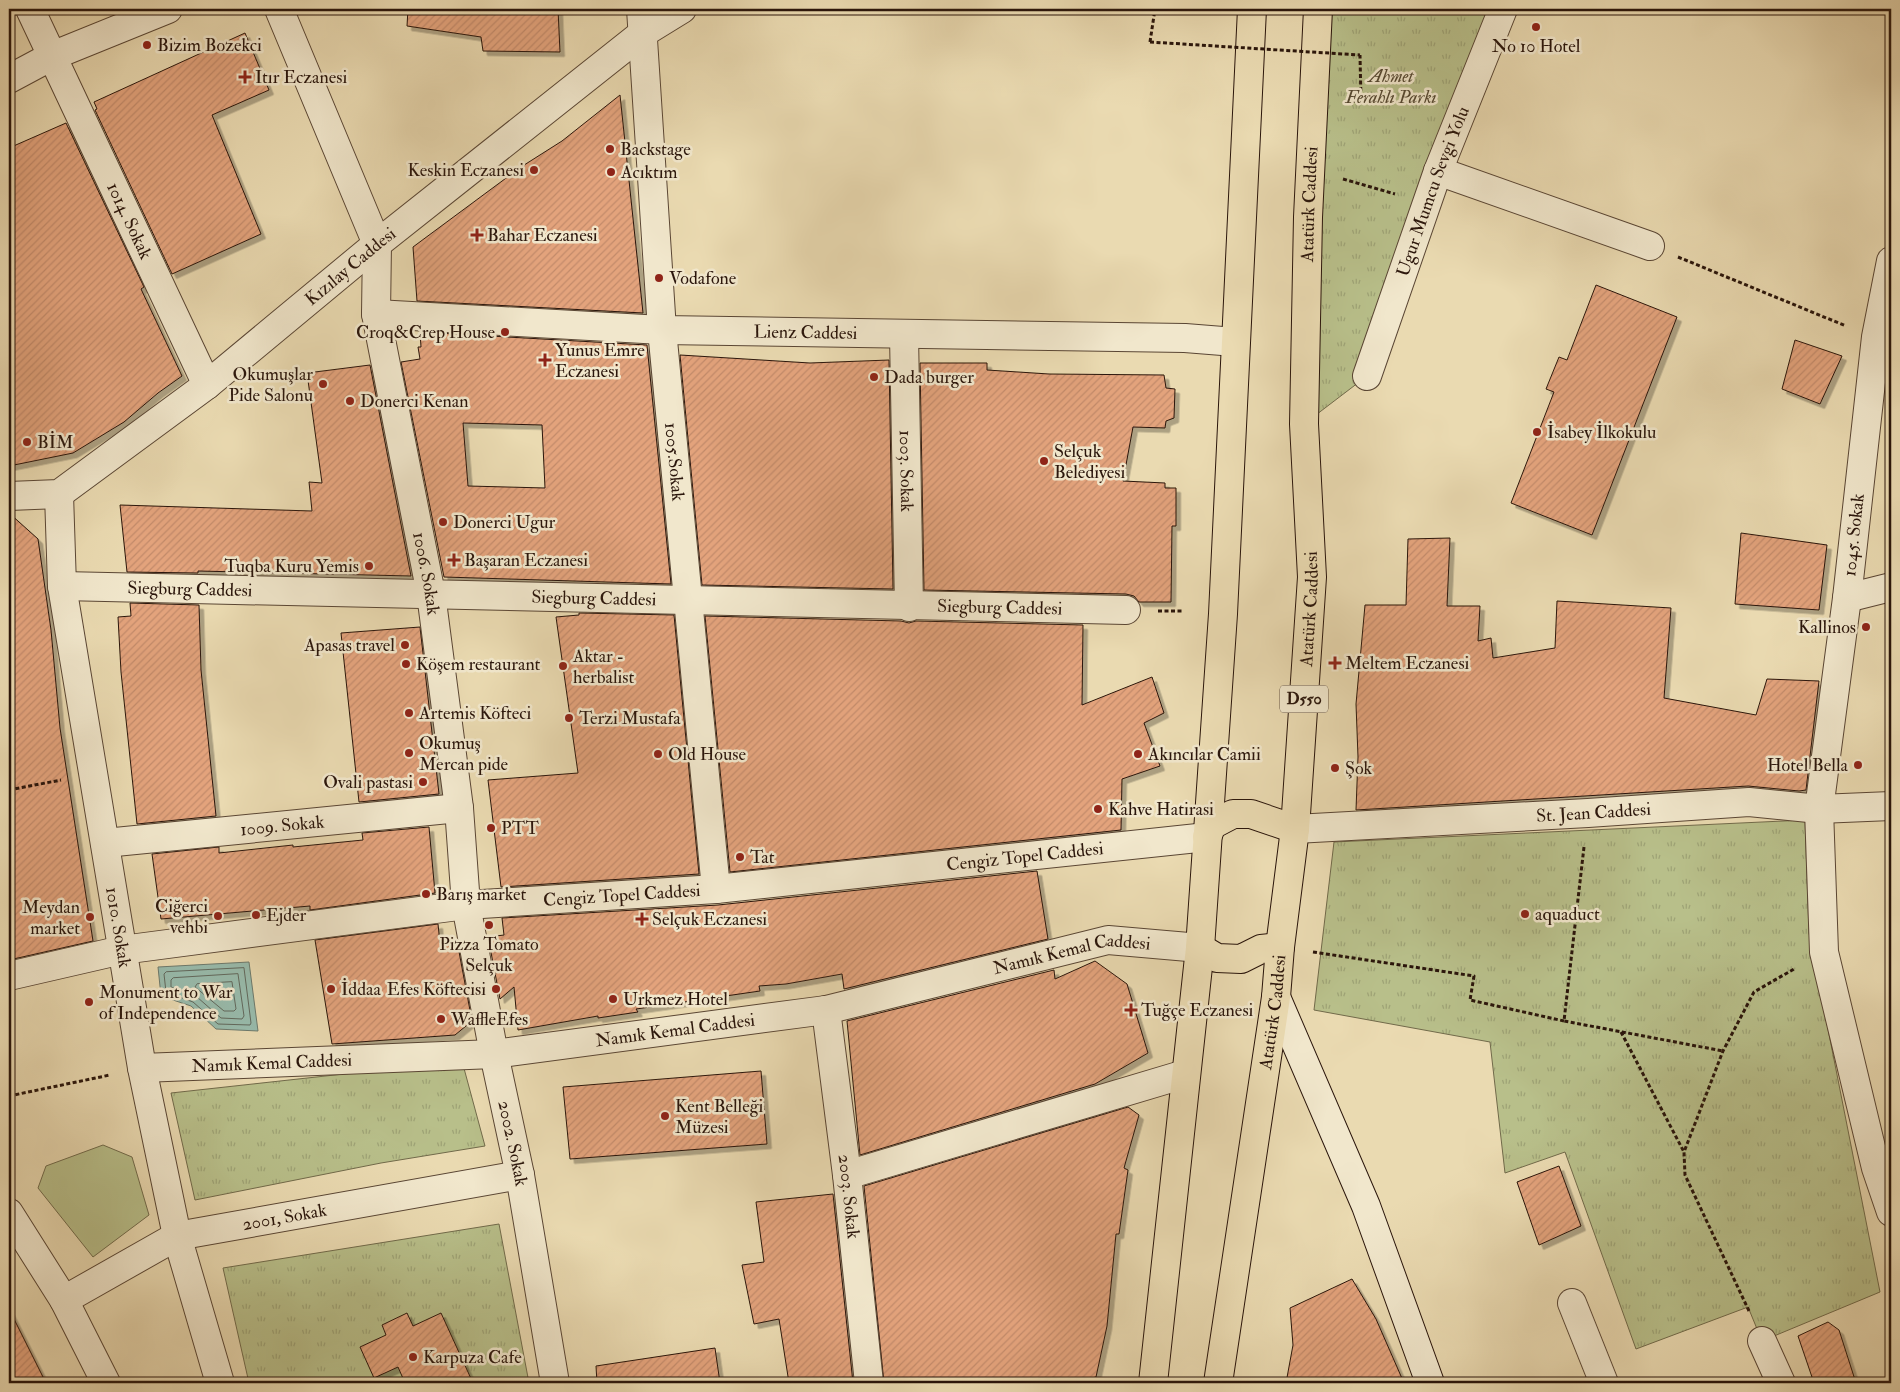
<svg xmlns="http://www.w3.org/2000/svg" width="1900" height="1392" viewBox="0 0 1900 1392" font-family="'IM FELL Double Pica',serif">
<style>
.grass{fill:#b8bf8a;stroke:#716a4a}
.park{fill:url(#park-tufts);stroke:#716a4a}
.water{fill:#98bbac;stroke:#6c796c}
.lines{fill:none;stroke-linecap:round;stroke-linejoin:round}
.shore{stroke:#61685c;stroke-width:1}
.building{fill:url(#building-hatch);stroke:#2a150b;fill-rule:evenodd;filter:url(#shadow)}
.street-casing{stroke:#5a4634;stroke-width:30}
.secondary-casing{stroke:#2a150b;stroke-width:30}
.highway-casing{stroke:#2a150b;stroke-width:30}
.path{stroke:#2a150b;stroke-width:3;stroke-dasharray:4 2.5;stroke-linecap:butt}
.street{stroke:#f1e7cc;stroke-width:28}
.secondary{stroke:#f1e7cc;stroke-width:28}
.highway{stroke:#eadab1;stroke-width:28}
.path-bridge{stroke:#2a150b;stroke-width:3;stroke-dasharray:4 2.5;stroke-linecap:butt}
.poi-dot{fill:#8f2418;stroke:#f1e7cc;stroke-width:2}
.labels{text-anchor:middle;dominant-baseline:central;stroke-width:5;stroke-linejoin:round;paint-order:stroke}
.shield{fill:#f1e7cc;stroke:#665445;stroke-width:1}
.shield-label{font-size:16px;font-weight:bold;fill:#2a150b}
.poi-label{font-size:18px;fill:#2a150b;stroke:#f1e7cc;text-anchor:start}
.park-label{font-size:18px;font-style:italic;fill:#554831;stroke:#f1e7cc}
.street-label{font-size:18px;fill:#2a150b;stroke:#f1e7cc}
</style>
<defs>
<pattern id="park-tufts" width="24" height="20" patternUnits="userSpaceOnUse" patternTransform="scale(1.25)"><rect width="24" height="20" fill="#b8bf8a"/><path d="M3 7l-1-3M5 7V3M7 7l1-3M15 17l-1-3M17 17v-4M19 17l1-3" fill="none" stroke="#9ea376"/></pattern>
<pattern id="building-hatch" width="6" height="6" patternUnits="userSpaceOnUse" patternTransform="scale(1.25)"><rect width="6" height="6" fill="#e3a37c"/><path d="M-1 1l2-2M0 6l6-6M5 7l2-2" fill="none" stroke="#c38b6a"/></pattern>
<filter id="shadow"><feDropShadow dx="4.5" dy="4.5" stdDeviation="0" flood-color="#0004"/></filter>
</defs>
<rect width="100%" height="100%" fill="#eadab1"/>
<filter id="stains"><feTurbulence type="fractalNoise" baseFrequency=".004" numOctaves="4"/><feColorMatrix values="0 0 0 0 .2 0 0 0 0 .09 0 0 0 0 .02 0 0 0 .5 -.17"/></filter>
<radialGradient id="worn" r=".72"><stop offset=".6" stop-color="#630" stop-opacity="0"/><stop offset="1" stop-color="#630" stop-opacity=".3"/></radialGradient>
<path class="grass" d="M103,1145L132,1157L149,1215L93,1257L38,1188L46,1166Z"/>
<g class="park">
<path d="M1318,9H1503L1367,376L1304,424Z"/>
<path d="M1805,820L1809,933L1880,1292L1762,1341L1748,1307L1636,1349L1565,1152L1505,1173L1490,1042L1314,1010L1334,842Z"/>
<path d="M462,1061L485,1146L381,1163L195,1200L171,1093Z"/>
<path d="M499,1224L529,1383H249L223,1268Z"/>
</g>
<path class="water" d="M249,962L258,1031L216,1029L191,1006L161,996L158,967Z"/>
<g class="lines">
<g class="shore">
<path d="M244,968L251,1023L250,1025L218,1024L193,1002L166,992L164,974L166,972Z"/>
<path d="M238,974L244,1016L242,1019L221,1018L197,997L171,987V980L173,978Z"/>
<path d="M232,982L236,1009L234,1011H224L195,987L197,984Z"/>
</g>
</g>
<g class="building">
<path d="M408,9H558L560,52L483,51L481,37L407,26Z"/>
<path d="M245,33L269,90L212,115L261,234L172,274L95,110L97,109L94,102Z"/>
<path d="M620,95L643,313L417,301L413,247L521,167L562,141Z"/>
<path d="M66,123L144,287L141,289L182,376L158,393L124,422L73,453L9,466V148Z"/>
<path d="M1596,285L1677,317L1592,535L1511,503L1554,392L1546,389L1559,357L1567,360Z"/>
<path d="M420,332L647,345L671,584L444,577L401,362L420,359L418,347H421ZM463,423L542,425L545,488L468,486Z"/>
<path d="M1795,340L1842,356L1820,404L1782,389Z"/>
<path d="M680,355L810,363L889,360L893,589L702,585Z"/>
<path d="M920,363H987V370L1049,374L1164,375L1166,388L1175,389L1174,418L1166,421L1165,428L1133,427L1123,481L1165,483V488H1176V526H1172L1171,602H1139L1134,596L1126,594L924,590Z"/>
<path d="M370,365L411,576L198,571V573L127,572L120,505L312,511L309,482L322,483L307,373Z"/>
<path d="M9,513L38,539L51,630L60,728L93,941L9,960Z"/>
<path d="M1741,533L1827,545L1819,610L1735,604Z"/>
<path d="M1450,538L1447,606H1480L1478,641L1491,638L1493,658L1555,648L1557,601L1671,608L1664,698L1756,715L1767,679L1819,681L1806,790L1799,791L1748,786L1356,810L1358,757L1356,704L1365,605H1406L1408,539Z"/>
<path d="M130,603L199,605L201,670L216,816L137,824L121,672L118,617L131,616Z"/>
<path d="M579,613L674,615L699,874L501,887L488,780L578,773L556,617L579,615Z"/>
<path d="M705,616L901,621L909,623L916,621L1083,625L1082,705L1152,677L1164,713L1144,723L1160,766L1122,779L1121,830L730,872Z"/>
<path d="M420,627L439,794L359,802L341,633Z"/>
<path d="M429,827L435,893L310,910V906L161,919L152,854L219,847V853L293,845V847L363,840L362,833Z"/>
<path d="M1037,871L1048,939L844,989L842,974L786,984L759,986L760,991L636,1009L638,1012L598,1018V1016L518,1030L514,987L500,999L488,937L504,935L502,918L718,905Z"/>
<path d="M438,924L440,943L457,941L472,1021L455,1035L332,1044L315,940Z"/>
<path d="M1095,961L1127,984L1148,1053L1095,1084L860,1155L847,1021L1054,970L1055,979Z"/>
<path d="M761,1071L767,1144L570,1159L563,1087Z"/>
<path d="M1128,1107L1139,1115L1124,1168L1128,1170L1119,1234H1116L1107,1326L1096,1377L1065,1383H884L864,1186Z"/>
<path d="M1559,1166L1581,1226L1539,1245L1517,1182Z"/>
<path d="M833,1194L853,1383H789L779,1319L754,1324L742,1265L764,1262L756,1202Z"/>
<path d="M1352,1279L1376,1319L1404,1383H1286L1293,1345L1290,1308Z"/>
<path d="M9,1309L46,1383H9Z"/>
<path d="M407,1313L413,1326L441,1313L473,1383H405L398,1367L374,1378L360,1347L386,1335L382,1325Z"/>
<path d="M1828,1322L1839,1330L1856,1383H1814L1798,1336Z"/>
<path d="M715,1348L720,1383H597L596,1366Z"/>
</g>
<g class="lines">
<defs>
<g id="street">
<path id="s1" d="M30,9L207,385"/>
<path id="s2" d="M279,9L377,244L376,314L431,594L459,808L466,905L494,1054L520,1175L555,1383"/>
<path id="s3" d="M641,9L662,330L716,889"/>
<path d="M9,79L52,56L168,9"/>
<path d="M1438,171L1650,246"/>
<path d="M1891,261L1876,337L1847,598L1819,809L1824,952L1876,1168L1891,1212"/>
<path id="s4" d="M376,314L662,330L1185,338L1235,342"/>
<path id="s5" d="M904,335L909,607"/>
<path id="s6" d="M1367,376L1438,171L1503,9"/>
<path id="s7" d="M59,494L62,586L142,1068L177,1236L220,1383"/>
<path id="s8" d="M9,496L59,494L207,385L377,244L643,33L682,9"/>
<path id="s9" d="M62,586L1126,610"/>
<path d="M1847,598L1891,587"/>
<path id="s10" d="M1295,829L1588,813L1749,802L1819,809L1891,806"/>
<path id="s11" d="M105,843L459,808"/>
<path id="s12" d="M9,976L122,950L466,905L716,889L1207,837"/>
<path id="s13" d="M826,1010L847,1175L869,1383"/>
<path id="s14" d="M142,1068L494,1054L826,1010L1108,940L1200,948"/>
<path d="M847,1175L1185,1074"/>
<path d="M9,1213L64,1300L106,1383"/>
<path id="s15" d="M64,1300L177,1236L520,1175"/>
<path d="M1572,1303L1604,1383"/>
<path d="M1762,1341L1781,1383"/>
</g>
<path id="secondary" d="M1276,997L1366,1206L1430,1383"/>
<g id="highway">
<path d="M1207,837L1212,825L1233,814H1251L1295,829"/>
<path d="M1200,948L1217,958L1241,959L1261,949L1280,947"/>
<path d="M1153,1383L1200,948L1223,614L1252,9"/>
<path id="s16" d="M1218,1383L1276,997L1280,947L1295,829L1312,577L1304,424L1308,217L1318,9"/>
</g>
</defs>
<use href="#street" class="street-casing"/>
<use href="#secondary" class="secondary-casing"/>
<use href="#highway" class="highway-casing"/>
<g class="path">
<path d="M1150,42L1155,9"/>
<path d="M1345,101H1361L1360,55"/>
<path d="M1343,179L1395,194"/>
<path d="M1678,257L1846,326"/>
<path d="M1158,611H1182"/>
<path d="M9,790L61,780"/>
<path d="M1584,847L1564,1021L1723,1051"/>
<path d="M1313,952L1474,976L1470,1000L1564,1021"/>
<path d="M1621,1032L1684,1152"/>
<path d="M9,1096L110,1075"/>
<path d="M1749,1311L1685,1175L1684,1152L1723,1051L1754,992L1794,969"/>
</g>
<use href="#street" class="street"/>
<use href="#secondary" class="secondary"/>
<use href="#highway" class="highway"/>
<path class="path-bridge" d="M1150,42L1360,55"/>
</g>
<g class="poi-dot">
<circle cx="1536" cy="27" r="5"/>
<circle cx="147" cy="45" r="5"/>
<path d="M242.5 69.5h5v5h5v5h-5v5h-5v-5h-5v-5h5z"/>
<circle cx="610" cy="149" r="5"/>
<circle cx="534" cy="170" r="5"/>
<circle cx="611" cy="172" r="5"/>
<path d="M474.5 227.5h5v5h5v5h-5v5h-5v-5h-5v-5h5z"/>
<circle cx="659" cy="278" r="5"/>
<circle cx="505" cy="332" r="5"/>
<path d="M542.5 352.5h5v5h5v5h-5v5h-5v-5h-5v-5h5z"/>
<circle cx="874" cy="377" r="5"/>
<circle cx="323" cy="384" r="5"/>
<circle cx="350" cy="401" r="5"/>
<circle cx="1537" cy="432" r="5"/>
<circle cx="27" cy="442" r="5"/>
<circle cx="1044" cy="461" r="5"/>
<circle cx="443" cy="522" r="5"/>
<path d="M451.5 552.5h5v5h5v5h-5v5h-5v-5h-5v-5h5z"/>
<circle cx="369" cy="566" r="5"/>
<circle cx="1866" cy="627" r="5"/>
<circle cx="405" cy="645" r="5"/>
<path d="M1332.5 655.5h5v5h5v5h-5v5h-5v-5h-5v-5h5z"/>
<circle cx="406" cy="664" r="5"/>
<circle cx="563" cy="666" r="5"/>
<circle cx="409" cy="713" r="5"/>
<circle cx="569" cy="718" r="5"/>
<circle cx="409" cy="753" r="5"/>
<circle cx="658" cy="754" r="5"/>
<circle cx="1138" cy="754" r="5"/>
<circle cx="1858" cy="765" r="5"/>
<circle cx="1335" cy="768" r="5"/>
<circle cx="423" cy="782" r="5"/>
<circle cx="1098" cy="809" r="5"/>
<circle cx="491" cy="828" r="5"/>
<circle cx="740" cy="857" r="5"/>
<circle cx="426" cy="894" r="5"/>
<circle cx="1525" cy="914" r="5"/>
<circle cx="256" cy="915" r="5"/>
<circle cx="218" cy="916" r="5"/>
<circle cx="90" cy="917" r="5"/>
<path d="M639.5 911.5h5v5h5v5h-5v5h-5v-5h-5v-5h5z"/>
<circle cx="489" cy="925" r="5"/>
<circle cx="331" cy="989" r="5"/>
<circle cx="496" cy="989" r="5"/>
<circle cx="613" cy="999" r="5"/>
<circle cx="89" cy="1002" r="5"/>
<path d="M1128.5 1002.5h5v5h5v5h-5v5h-5v-5h-5v-5h5z"/>
<circle cx="441" cy="1019" r="5"/>
<circle cx="665" cy="1116" r="5"/>
<circle cx="413" cy="1357" r="5"/>
</g>
<g class="labels">
<rect class="shield" x="1280" y="685.5" width="48" height="27" rx="4"/>
<g class="shield-label">
<text x="1304" y="699">D550</text>
</g>
<g class="poi-label">
<text x="157" y="45">Bizim Bozekci</text>
<text x="1536" y="46" text-anchor="middle">No 10 Hotel</text>
<text x="255" y="77">Itır Eczanesi</text>
<text x="620" y="149">Backstage</text>
<text x="524" y="170" text-anchor="end">Keskin Eczanesi</text>
<text x="621" y="172">Acıktım</text>
<text x="487" y="235">Bahar Eczanesi</text>
<text x="669" y="278">Vodafone</text>
<text x="495" y="332" text-anchor="end">Croq&amp;Crep House</text>
<text x="555" y="350">Yunus Emre<tspan x="555" dy="21">Eczanesi</tspan></text>
<text x="313" y="374" text-anchor="end">Okumuşlar<tspan x="313" dy="21">Pide Salonu</tspan></text>
<text x="884" y="377">Dada burger</text>
<text x="360" y="401">Donerci Kenan</text>
<text x="1547" y="432">İsabey İlkokulu</text>
<text x="37" y="442">BİM</text>
<text x="1054" y="451">Selçuk<tspan x="1054" dy="21">Belediyesi</tspan></text>
<text x="453" y="522">Donerci Ugur</text>
<text x="464" y="560">Başaran Eczanesi</text>
<text x="359" y="566" text-anchor="end">Tuqba Kuru Yemis</text>
<text x="1856" y="627" text-anchor="end">Kallinos</text>
<text x="395" y="645" text-anchor="end">Apasas travel</text>
<text x="573" y="656">Aktar -<tspan x="573" dy="21">herbalist</tspan></text>
<text x="1345" y="663">Meltem Eczanesi</text>
<text x="416" y="664">Köşem restaurant</text>
<text x="419" y="713">Artemis Köfteci</text>
<text x="579" y="718">Terzi Mustafa</text>
<text x="419" y="743">Okumuş<tspan x="419" dy="21">Mercan pide</tspan></text>
<text x="668" y="754">Old House</text>
<text x="1148" y="754">Akıncılar Camii</text>
<text x="1848" y="765" text-anchor="end">Hotel Bella</text>
<text x="1345" y="768">Şok</text>
<text x="413" y="782" text-anchor="end">Ovali pastasi</text>
<text x="1108" y="809">Kahve Hatirasi</text>
<text x="501" y="828">PTT</text>
<text x="750" y="857">Tat</text>
<text x="436" y="894">Barış market</text>
<text x="208" y="906" text-anchor="end">Ciğerci<tspan x="208" dy="21">vehbi</tspan></text>
<text x="80" y="907" text-anchor="end">Meydan<tspan x="80" dy="21">market</tspan></text>
<text x="1535" y="914">aquaduct</text>
<text x="266" y="915">Ejder</text>
<text x="652" y="919">Selçuk Eczanesi</text>
<text x="489" y="944" text-anchor="middle">Pizza Tomato<tspan x="489" dy="21">Selçuk</tspan></text>
<text x="341" y="989">İddaa</text>
<text x="486" y="989" text-anchor="end">Efes Köftecisi</text>
<text x="99" y="992">Monument to War<tspan x="99" dy="21">of Independence</tspan></text>
<text x="623" y="999">Urkmez Hotel</text>
<text x="1141" y="1010">Tuğçe Eczanesi</text>
<text x="451" y="1019">WaffleEfes</text>
<text x="675" y="1106">Kent Belleği<tspan x="675" dy="21">Müzesi</tspan></text>
<text x="423" y="1357">Karpuza Cafe</text>
</g>
<g class="park-label">
<text x="1391" y="76">Ahmet<tspan x="1391" dy="21">Ferahlı Parkı</tspan></text>
</g>
<g class="street-label">
<text stroke="none"><textPath href="#s6" startOffset="196">Ugur Mumcu Sevgi Yolu</textPath></text>
<text stroke="none"><textPath href="#s16" startOffset="1185">Atatürk Caddesi</textPath></text>
<text stroke="none"><textPath href="#s1" startOffset="234">1014. Sokak</textPath></text>
<text stroke="none"><textPath href="#s8" startOffset="420">Kızılay Caddesi</textPath></text>
<text stroke="none"><textPath href="#s4" startOffset="430">Lienz Caddesi</textPath></text>
<text stroke="none"><textPath href="#s3" startOffset="454">1005.Sokak</textPath></text>
<text stroke="none"><textPath href="#s5" startOffset="136">1003. Sokak</textPath></text>
<text transform="translate(1854 535) rotate(-84)">1045. Sokak</text>
<text stroke="none"><textPath href="#s2" startOffset="589">1006. Sokak</textPath></text>
<text stroke="none"><textPath href="#s9" startOffset="128">Siegburg Caddesi</textPath></text>
<text stroke="none"><textPath href="#s9" startOffset="532">Siegburg Caddesi</textPath></text>
<text stroke="none"><textPath href="#s9" startOffset="938">Siegburg Caddesi</textPath></text>
<text stroke="none"><textPath href="#s16" startOffset="780">Atatürk Caddesi</textPath></text>
<text stroke="none"><textPath href="#s10" startOffset="299">St. Jean Caddesi</textPath></text>
<text stroke="none"><textPath href="#s11" startOffset="178">1009. Sokak</textPath></text>
<text stroke="none"><textPath href="#s12" startOffset="1024">Cengiz Topel Caddesi</textPath></text>
<text stroke="none"><textPath href="#s12" startOffset="619">Cengiz Topel Caddesi</textPath></text>
<text stroke="none"><textPath href="#s7" startOffset="438">1010. Sokak</textPath></text>
<text stroke="none"><textPath href="#s14" startOffset="940">Namık Kemal Caddesi</textPath></text>
<text stroke="none"><textPath href="#s16" startOffset="375">Atatürk Caddesi</textPath></text>
<text stroke="none"><textPath href="#s14" startOffset="535">Namık Kemal Caddesi</textPath></text>
<text stroke="none"><textPath href="#s14" startOffset="130">Namık Kemal Caddesi</textPath></text>
<text stroke="none"><textPath href="#s2" startOffset="1166">2002. Sokak</textPath></text>
<text stroke="none"><textPath href="#s13" startOffset="188">2003. Sokak</textPath></text>
<text stroke="none"><textPath href="#s15" startOffset="239">2001, Sokak</textPath></text>
</g>
</g>
<rect width="1900" height="1392" fill="none" stroke="#eadab1" stroke-width="30"/>
<rect x="10" y="10" width="1880" height="1372" fill="none" stroke="#2a150b" stroke-width="2.5"/>
<rect x="15" y="15" width="1870" height="1362" fill="none" stroke="#2a150b"/>
<rect width="100%" height="100%" filter="url(#stains)"/>
<rect width="100%" height="100%" fill="url(#worn)"/>
</svg>
